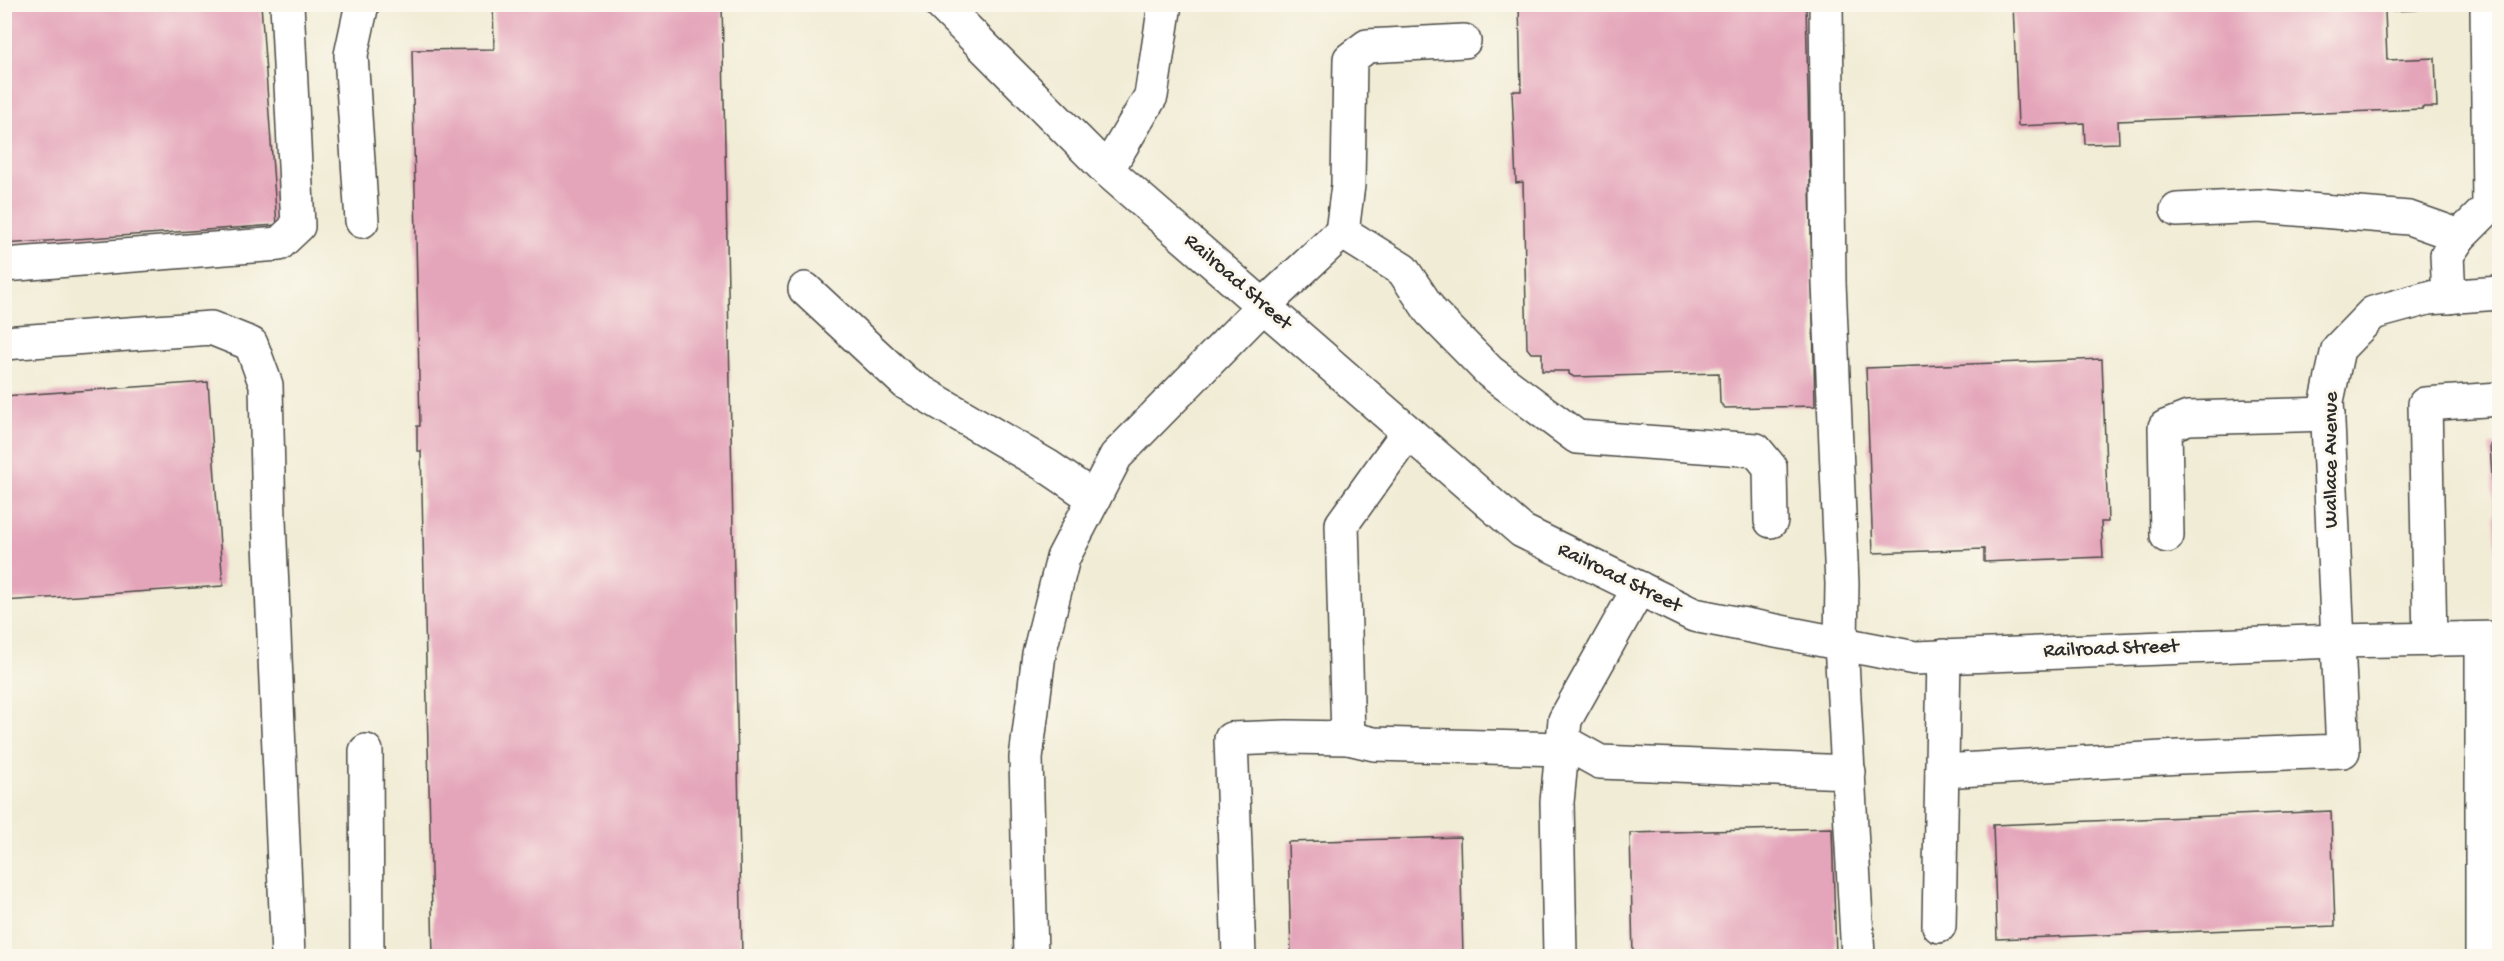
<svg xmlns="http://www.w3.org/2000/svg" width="2504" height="961" viewBox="0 0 2504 961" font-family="'Gochi Hand',sans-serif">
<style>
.building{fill:#e4a4ba}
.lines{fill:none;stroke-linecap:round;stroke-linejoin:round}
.minor-casing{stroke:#494844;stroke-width:36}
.minor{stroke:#fff;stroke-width:33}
.labels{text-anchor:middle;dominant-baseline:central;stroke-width:6;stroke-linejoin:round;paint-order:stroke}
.street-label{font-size:21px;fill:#2b2b2b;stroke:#fbf7ec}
</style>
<rect width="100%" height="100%" fill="#fbf7ec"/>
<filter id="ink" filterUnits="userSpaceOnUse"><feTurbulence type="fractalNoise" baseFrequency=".0167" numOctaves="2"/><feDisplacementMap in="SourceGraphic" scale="12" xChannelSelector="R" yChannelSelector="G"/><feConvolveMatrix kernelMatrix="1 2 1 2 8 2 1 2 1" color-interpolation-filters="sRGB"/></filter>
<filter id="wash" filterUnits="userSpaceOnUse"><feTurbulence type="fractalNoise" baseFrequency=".008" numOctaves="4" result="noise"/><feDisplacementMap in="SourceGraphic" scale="24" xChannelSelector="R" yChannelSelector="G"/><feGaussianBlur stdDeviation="1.35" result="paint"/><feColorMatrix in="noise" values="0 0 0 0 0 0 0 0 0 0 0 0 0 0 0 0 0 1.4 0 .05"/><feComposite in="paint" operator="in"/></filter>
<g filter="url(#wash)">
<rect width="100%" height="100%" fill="#f1ecd5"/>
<g id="blocks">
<g class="building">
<path d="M4,4H261L277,225L4,244Z"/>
<path d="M493,4H722L742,956H433L421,451H417V426H420L412,50L494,49Z"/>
<path d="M1519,4H1806L1815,406L1725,408L1720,403L1719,373L1574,377L1569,374V371H1542V353H1531L1527,348L1523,182L1516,183L1512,91H1521Z"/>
<path d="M2013,4H2417V10L2385,11L2387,60L2435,58L2437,107H2422V109L2118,121L2119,143L2085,144L2084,123L2018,126Z"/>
<path d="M2102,359L2108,522H2101L2103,557L1984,562V549L1873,553L1866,368Z"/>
<path d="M208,382L223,586L4,601V396Z"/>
<path d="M2490,445H2500V556H2497Z"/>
<path d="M2331,811L2335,926L1997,939L1993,825Z"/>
<path d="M1832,828L1836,956H1633L1630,833Z"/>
<path d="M1460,837L1463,956H1291L1288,842Z"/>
</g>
</g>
</g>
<g filter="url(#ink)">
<use href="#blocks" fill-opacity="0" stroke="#494844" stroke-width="1.5"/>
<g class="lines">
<defs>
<g id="minor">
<path d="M362,4L351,55L362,221"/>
<path d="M941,4L1107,170L1522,531L1694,615L1915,658L2337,641L2500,638"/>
<path d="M1826,4L1829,283L1842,584L1841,643L1858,956"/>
<path d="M1107,170L1151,96L1165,4"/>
<path d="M2177,210L2259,206L2409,218L2460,236L2447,255L2449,297"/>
<path d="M1342,232L1403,270L1431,312L1490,372L1577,437L1756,450L1770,467L1771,521"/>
<path d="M2460,236L2489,207L2487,4"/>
<path d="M4,265L279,244L298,226L287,4"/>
<path d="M805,289L906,383L1047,466L1094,498"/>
<path d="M4,343L211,328L251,344L266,385L269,520L288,956"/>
<path d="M1408,432L1342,524L1348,738L1374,744L1562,749"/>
<path d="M2167,536L2165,427L2188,418L2328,414"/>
<path d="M2430,640L2425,404L2500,399"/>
<path d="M1562,741L1600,762L1849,772"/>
<path d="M366,751L367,956"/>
<path d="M1942,771L2180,757L2343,751L2327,401L2338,349L2373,313L2428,298L2500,293"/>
<path d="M1939,926L1944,656"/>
<path d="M1031,956L1026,758L1039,654L1063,558L1116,456L1263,306L1342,232L1348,185L1350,59L1367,46L1464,41"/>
<path d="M1239,956L1231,739L1287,737L1348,738"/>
<path d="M1560,956L1557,802L1565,720L1639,588"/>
<path d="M2482,956V639"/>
</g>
</defs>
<use href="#minor" class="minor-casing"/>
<use href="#minor" class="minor"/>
</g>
</g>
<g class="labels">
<g class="street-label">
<text transform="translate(1237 283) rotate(41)">Railroad Street</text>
<text transform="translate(2332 460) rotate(-90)">Wallace Avenue</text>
<text transform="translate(1619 579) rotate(26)">Railroad Street</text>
<text transform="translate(2111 650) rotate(-2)">Railroad Street</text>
</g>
</g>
<rect width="2504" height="961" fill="none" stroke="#fbf7ec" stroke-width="24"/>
</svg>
